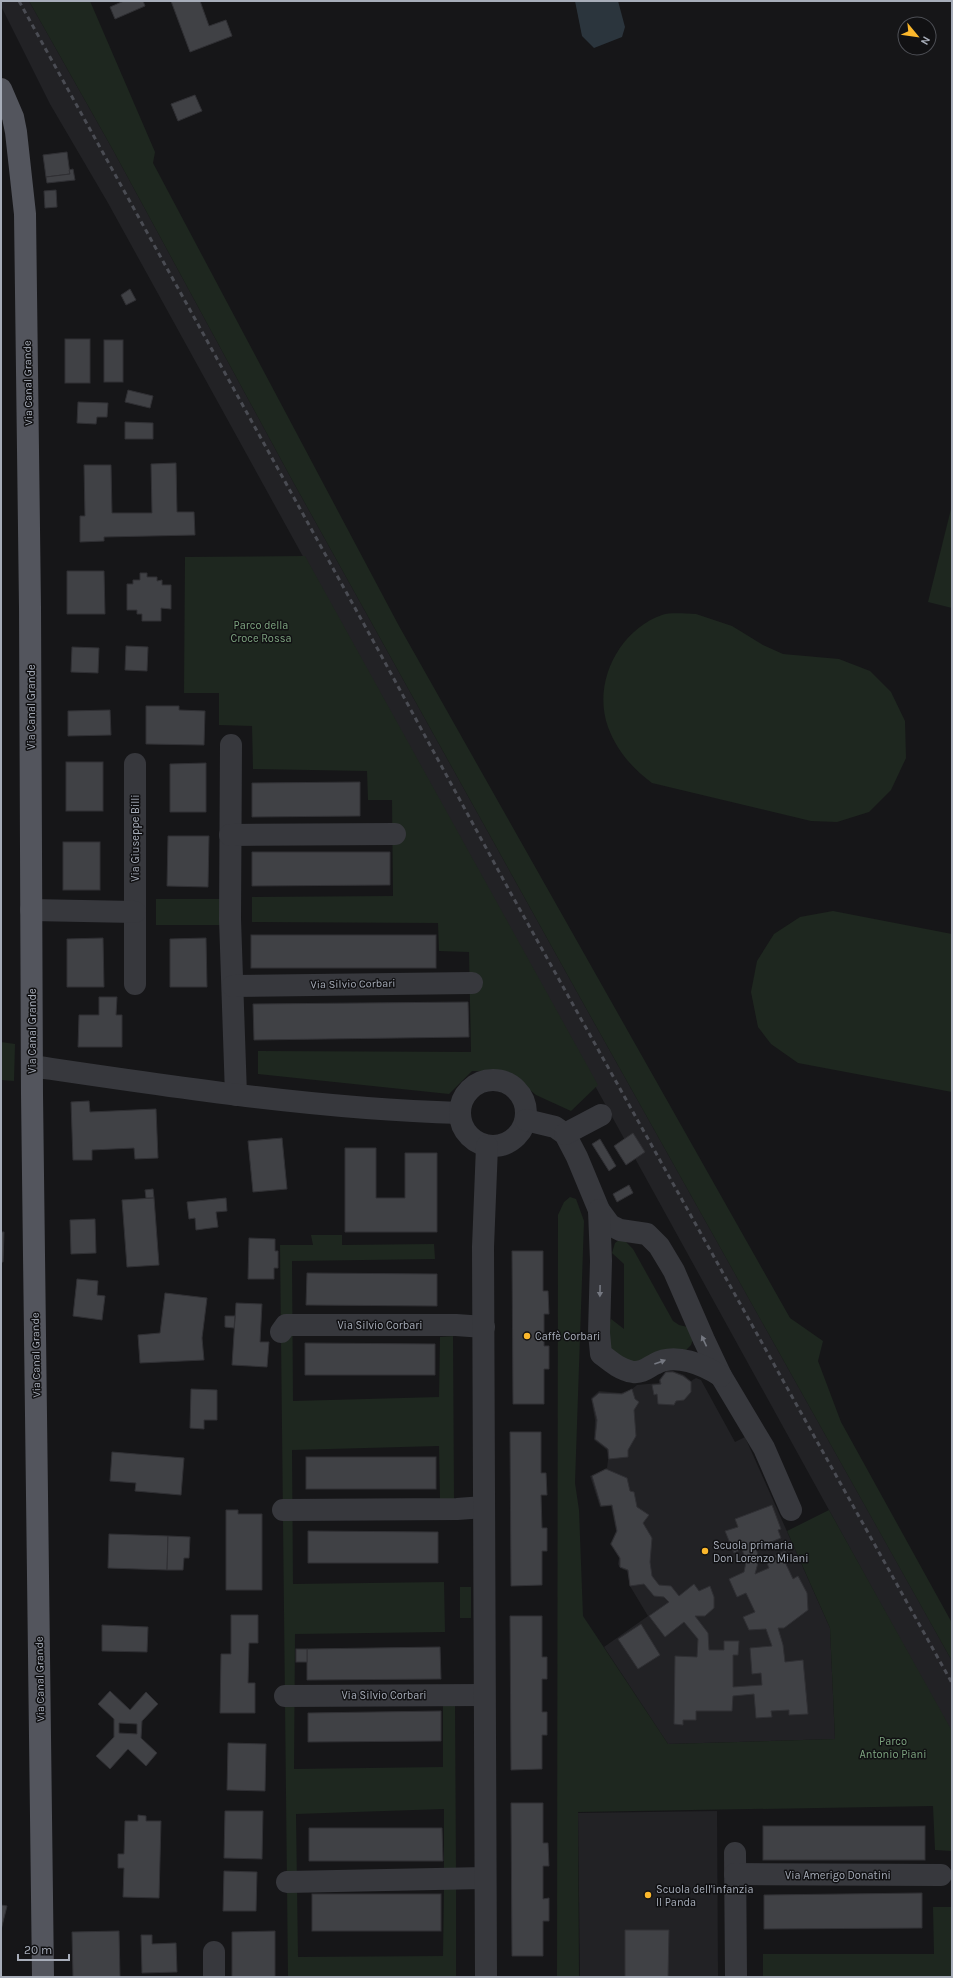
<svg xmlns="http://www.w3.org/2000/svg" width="953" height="1978" viewBox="0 0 953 1978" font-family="Karla,sans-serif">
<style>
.built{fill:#222225}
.green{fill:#1e271f}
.water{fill:#2b353d}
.building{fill:#404145;stroke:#303034;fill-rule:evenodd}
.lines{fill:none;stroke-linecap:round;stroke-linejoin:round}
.minor{stroke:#37383d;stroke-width:22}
.major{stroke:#53555d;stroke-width:22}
.rail{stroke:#4a4c53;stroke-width:3;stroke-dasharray:5 4;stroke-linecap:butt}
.oneway{fill:#757881}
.poi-dot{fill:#fbb72c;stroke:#111113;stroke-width:1.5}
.labels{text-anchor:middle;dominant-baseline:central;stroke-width:3;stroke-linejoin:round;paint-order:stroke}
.street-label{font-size:11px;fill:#a7adb9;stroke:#111113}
.park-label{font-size:11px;fill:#7ea580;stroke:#111113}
.poi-label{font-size:11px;fill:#a7adb9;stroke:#111113;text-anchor:start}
</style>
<rect width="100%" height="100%" fill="#161618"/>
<g class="built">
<path d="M1,1H29L113,150L291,478L582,1001L923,1609L952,1661V1733L108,203L50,104L1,6Z"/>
<path d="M673,1371L684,1375L691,1381L696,1378L701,1380L735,1442L745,1437L749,1446L830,1628L835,1739L668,1744L604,1647L648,1616L630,1586L627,1571L620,1568L618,1564L619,1558L610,1544L616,1531L611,1506L600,1507L590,1476L607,1468L608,1460L607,1450L594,1440L595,1420L591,1398L599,1391L621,1393L632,1389L637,1385L659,1383V1380L665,1372Z"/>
<path d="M717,1811L718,1977H580L578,1813Z"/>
</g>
<g class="green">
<path d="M29,1H90L155,152L153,163L399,626L790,1318L823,1341L818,1361L841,1422L952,1623V1661L582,1001L291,478L113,150Z"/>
<path d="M1,216V218L2,579H1Z"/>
<path d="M952,505V608L928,602Z"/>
<path d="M305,556L598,1085L571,1111L536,1095L509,1072L472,1071L449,1094L258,1074V1051L471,1052L469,952L439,951L438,923L252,922V897L393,896L392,800H368L367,771L253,769L252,726L219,725V693H184L185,557Z"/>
<path d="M696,614L732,626L763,645L783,654L839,659L870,671L891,692L905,721L906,758L891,790L869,812L837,822L811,821L652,783C632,768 617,751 608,727C592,683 619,630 662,615C672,612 686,614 696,614Z"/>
<rect x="156" y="899" width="64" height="26"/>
<path d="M833,911L952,934V1092L798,1063L771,1044L758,1027L751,992L757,961L774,934L800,917Z"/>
<path d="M1,1042L15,1044L14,1081L1,1080Z"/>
<path d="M570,1197L576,1199L584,1221L575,1483L579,1510L583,1616L668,1744L835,1739L830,1628L787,1531L829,1510L952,1731V1851L935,1850L933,1806L578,1812L579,1977H557L558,1215L564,1202Z"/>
<path d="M311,1235H342V1245L434,1244L435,1259L292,1261L293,1401L439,1397L440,1337L453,1336L454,1499L440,1500L439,1446L292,1450L293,1584L444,1582L445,1632L295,1634L294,1769L443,1767V1704L455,1703L456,1871H444V1809L296,1814L298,1957L443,1956L444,1889L456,1888V1977H288L280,1245H313Z"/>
<path d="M622,1238L633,1249L673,1321L679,1325L692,1328L694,1336L691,1345L685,1351L639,1365L614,1356L606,1334L611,1319L624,1329V1264L612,1253L615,1243Z"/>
<rect x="460" y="1587" width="11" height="31"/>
<path d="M933,1907H952V1977H763V1954H934Z"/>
</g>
<path class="water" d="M575,1H618L625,27L622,37L594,48L582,36Z"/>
<g class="building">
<path d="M124,1H143L145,6L115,19L110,7Z"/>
<path d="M171,1H200L209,26L226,20L232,36L190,52Z"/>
<path d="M195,95L202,111L178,121L171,104Z"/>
<path d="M67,152L70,174L46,177L43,155Z"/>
<path d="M73,169L75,180L47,183L46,177L70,174L69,170Z"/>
<path d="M56,190L57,207L45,208L44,191Z"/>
<path d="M130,289L136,300L126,305L121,295Z"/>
<rect x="65" y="339" width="25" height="44"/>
<rect x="104" y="340" width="19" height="42"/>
<path d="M128,390L153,396L150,408L125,402Z"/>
<path d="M78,402L108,403L107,417H97L96,424L77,423Z"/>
<path d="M125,422L153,423V439H125Z"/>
<path d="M176,463L177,512H194L195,535L104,537V541L80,542V516H85L84,465H111L112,513H152L151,464Z"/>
<path d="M67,571H104L105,614H67Z"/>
<path d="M140,573H147V577H157V581L162,580V585H171V609L161,608V621H142V614H137V610H127V584H133V580H140Z"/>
<path d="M126,646L148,647L147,671L125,670Z"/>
<path d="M72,647L99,648L98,673L71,672Z"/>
<path d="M146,706H179V710L205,711L204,745L146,744Z"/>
<path d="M110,710L111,735L68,736V711Z"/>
<rect x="66" y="762" width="37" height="49"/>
<path d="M206,763V812H170V764Z"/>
<path d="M360,782V816L252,817V783Z"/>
<path d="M168,836H209L208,887L167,886Z"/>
<rect x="63" y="842" width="37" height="48"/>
<path d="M252,852H390V885L252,886Z"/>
<rect x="251" y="935" width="185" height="33"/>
<path d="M103,938L104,987H67V939Z"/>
<path d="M206,938L207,987H170V939Z"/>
<path d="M99,997H117L116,1015H122V1047H78L79,1015H99Z"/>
<path d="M468,1002L469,1037L254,1040L253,1004Z"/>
<path d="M89,1101L90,1112L156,1109L158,1158L135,1159L134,1148L92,1150V1160H73L71,1102Z"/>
<path d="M633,1133L645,1152L626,1165L614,1146Z"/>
<path d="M282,1138L287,1189L253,1192L248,1141Z"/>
<path d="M600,1139L616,1166L609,1171L592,1144Z"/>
<path d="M345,1148H376V1198H405V1153H437V1232H345Z"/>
<path d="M629,1185L633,1193L617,1202L613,1194Z"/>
<path d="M153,1189L154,1198H146L145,1190Z"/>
<path d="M154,1198L159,1265L127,1267L122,1200Z"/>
<path d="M226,1198L227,1211L216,1212L218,1227L196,1230L195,1218L189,1219L187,1202Z"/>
<path d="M95,1219L96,1253L71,1254L70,1220Z"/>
<path d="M1,1232H4L3,1262H1Z"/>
<path d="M249,1238L275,1239V1251H278V1268H274V1279H248Z"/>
<path d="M512,1251H543V1291H548L549,1314H544V1346H549V1369H544V1404H513Z"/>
<path d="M307,1273L437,1274V1306L306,1305Z"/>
<path d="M77,1279L98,1281L97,1295L105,1296L102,1320L73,1316Z"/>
<path d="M165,1293L207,1298L202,1338L204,1360L140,1363L138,1335L160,1333Z"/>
<path d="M236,1303L262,1304L260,1342H269L267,1367L232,1365Z"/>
<path d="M225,1316H235L234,1328L225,1327Z"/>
<path d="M305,1343L435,1344V1375H305Z"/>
<path d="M666,1372H673L683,1376L691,1382V1392L684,1400L676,1401L674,1405L658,1404L657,1394L654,1395L652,1385L661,1384L660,1380Z"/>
<path d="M191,1389L217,1390V1420H204V1429L190,1428Z"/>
<path d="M632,1389L635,1399L639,1402L634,1410L636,1436L628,1450V1457L609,1459L608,1449L595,1439L597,1420L592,1399L599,1393L622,1394Z"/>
<path d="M510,1432H541V1473H546L547,1495H541L542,1528H547V1551H542V1585L511,1586Z"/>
<path d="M112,1452L184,1458L181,1495L135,1491L136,1483L110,1481Z"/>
<rect x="306" y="1457" width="130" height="32"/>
<path d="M606,1469L627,1478L630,1491L634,1492L637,1507L649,1515L643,1523L652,1538L650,1562L652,1576L659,1585L671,1586L679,1596L694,1584L699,1591L710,1586L714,1597V1608L705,1616H695L708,1633L709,1650H724V1641H739L738,1655H733V1687L762,1685L761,1673L752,1674L750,1648L772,1646L766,1629L749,1630L743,1617L755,1612L746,1593L737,1597L729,1579L744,1572L746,1562L742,1549L734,1553L725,1531L738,1527L735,1519L772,1505L781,1529L778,1530L781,1538L756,1548L759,1559L755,1574L769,1568L767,1563L777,1559L775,1556L785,1551L789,1559L785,1562L793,1579L798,1576L807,1593L808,1610L784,1628H778L783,1645L785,1662L803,1660L808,1714L789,1715V1710L771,1711L772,1717L756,1718L754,1694L733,1696L732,1711H696V1720H683V1725L674,1724L675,1656L697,1657L698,1639L684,1622L665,1637L649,1616L669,1602L664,1597L654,1596L644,1584L630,1586L628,1570L620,1567V1558L611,1544L617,1531L612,1505L601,1506L592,1476Z"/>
<path d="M226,1510H238V1514H262V1590H226Z"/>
<path d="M308,1531L438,1532V1563H308Z"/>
<path d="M109,1534L168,1536L167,1570L108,1568Z"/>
<path d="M168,1536L190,1537L189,1558H184L183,1570H167Z"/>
<path d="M231,1615H258V1643H249L248,1683H255V1713H220L221,1654H231Z"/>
<path d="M510,1616H542V1657H547V1679H542V1712H547V1735H542V1769L511,1770Z"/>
<path d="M641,1624L660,1655L638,1669L618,1639Z"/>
<path d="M102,1625L148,1627L147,1652L102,1651Z"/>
<path d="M440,1647L441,1679L307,1680V1649Z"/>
<rect x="296" y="1649" width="11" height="13"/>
<path d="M110,1691L130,1710L146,1692L158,1704L142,1721L141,1738L157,1753L146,1766L128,1749L110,1769L96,1756L114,1737V1719L98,1704ZM119,1723L137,1724V1734L119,1733Z"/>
<path d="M441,1711V1741L308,1742V1713Z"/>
<path d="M228,1743L266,1744L265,1791L227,1790Z"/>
<path d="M511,1803H543V1843H548L549,1866H543V1899L549,1898V1921H543V1956H512Z"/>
<path d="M225,1811H263L262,1859L224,1858Z"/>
<path d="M138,1815L146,1816V1821H161L159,1898L123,1897L124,1868H118V1854H124L125,1821H138Z"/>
<rect x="763" y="1826" width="162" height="34"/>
<path d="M309,1828H442L443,1861H309Z"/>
<path d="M224,1871L257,1872L256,1911H223Z"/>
<path d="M922,1893V1928L764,1929V1895Z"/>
<rect x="312" y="1894" width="129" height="37"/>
<path d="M1,1905L7,1906L1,1930Z"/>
<path d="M625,1930H669L668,1977H625Z"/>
<path d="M119,1931L120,1977H73L72,1932Z"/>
<path d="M275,1931V1977H232V1932Z"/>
<path d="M141,1935H152V1944L176,1943L177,1972L142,1973Z"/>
</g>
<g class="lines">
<g class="minor">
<path d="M231,745L230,919L236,1095"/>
<path d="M135,764V984"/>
<path d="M230,835L395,834"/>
<path d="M31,910L135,912"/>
<path d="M233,986L472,983"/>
<path d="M32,1066C174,1087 317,1109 460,1113"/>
<circle cx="493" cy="1113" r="33"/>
<path d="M526,1120L555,1127L565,1134L577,1157L599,1210L610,1225L620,1230L647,1234L659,1246L674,1271L704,1340L721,1376L764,1448L791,1510"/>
<path d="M565,1134L601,1115"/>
<path d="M599,1210L601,1261L599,1333L601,1354C610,1361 620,1370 633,1372C643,1373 647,1368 655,1364C675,1352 704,1365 721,1376"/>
<path d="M281,1332L286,1325H456L484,1327"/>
<path d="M283,1510L457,1509L484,1507"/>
<path d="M285,1696L484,1695"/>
<path d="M735,1853L736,1977"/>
<path d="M735,1874L941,1875"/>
<path d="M287,1882L485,1878"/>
<path d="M214,1977V1952"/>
<path d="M486,1977L483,1247L487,1146"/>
</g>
<path class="major" d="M1,89L13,117L16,132L25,214L30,607L32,1094L43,1977"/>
<path class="rail" d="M19,1L376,646L509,890L952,1683"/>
</g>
<defs><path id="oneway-solid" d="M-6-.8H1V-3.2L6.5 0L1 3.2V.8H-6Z"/></defs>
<g class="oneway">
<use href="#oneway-solid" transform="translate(600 1291) rotate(91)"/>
<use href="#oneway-solid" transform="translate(704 1341) rotate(-115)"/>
<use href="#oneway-solid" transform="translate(660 1362) rotate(-20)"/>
</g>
<g class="poi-dot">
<circle cx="527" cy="1336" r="4"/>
<circle cx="705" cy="1551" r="4"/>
<circle cx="648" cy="1895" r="4"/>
</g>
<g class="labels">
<g class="street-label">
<text transform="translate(28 383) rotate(-91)">Via Canal Grande</text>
<text transform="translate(31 707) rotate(-90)">Via Canal Grande</text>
<text transform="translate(135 838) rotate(-90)">Via Giuseppe Billi</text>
<text transform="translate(353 984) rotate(-1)">Via Silvio Corbari</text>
<text transform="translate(32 1031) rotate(-90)">Via Canal Grande</text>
<text x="380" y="1325">Via Silvio Corbari</text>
<text transform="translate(36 1355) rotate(-91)">Via Canal Grande</text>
<text transform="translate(40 1679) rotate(-91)">Via Canal Grande</text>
<text x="384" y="1695">Via Silvio Corbari</text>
<text x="838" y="1875">Via Amerigo Donatini</text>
</g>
<g class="park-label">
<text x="261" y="625">Parco della<tspan x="261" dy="13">Croce Rossa</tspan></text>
<text x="893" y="1741">Parco<tspan x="893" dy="13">Antonio Piani</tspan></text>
</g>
<g class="poi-label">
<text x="535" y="1336">Caffè Corbari</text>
<text x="713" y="1545">Scuola primaria<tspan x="713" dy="13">Don Lorenzo Milani</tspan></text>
<text x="656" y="1889">Scuola dell'infanzia<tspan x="656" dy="13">Il Panda</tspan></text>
</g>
</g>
<rect width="953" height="1978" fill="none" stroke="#a7adb9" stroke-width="4"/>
<g transform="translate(917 36) rotate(119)"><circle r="19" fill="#111113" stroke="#4d4f55"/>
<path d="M0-3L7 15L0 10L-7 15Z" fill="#fbb72c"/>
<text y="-6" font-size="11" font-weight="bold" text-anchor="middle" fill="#a7adb9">N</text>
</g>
<path d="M18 1954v6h51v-6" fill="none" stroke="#a7adb9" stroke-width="2"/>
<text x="24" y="1954" font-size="12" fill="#a7adb9" stroke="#111113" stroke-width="3" paint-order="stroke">20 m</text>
</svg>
